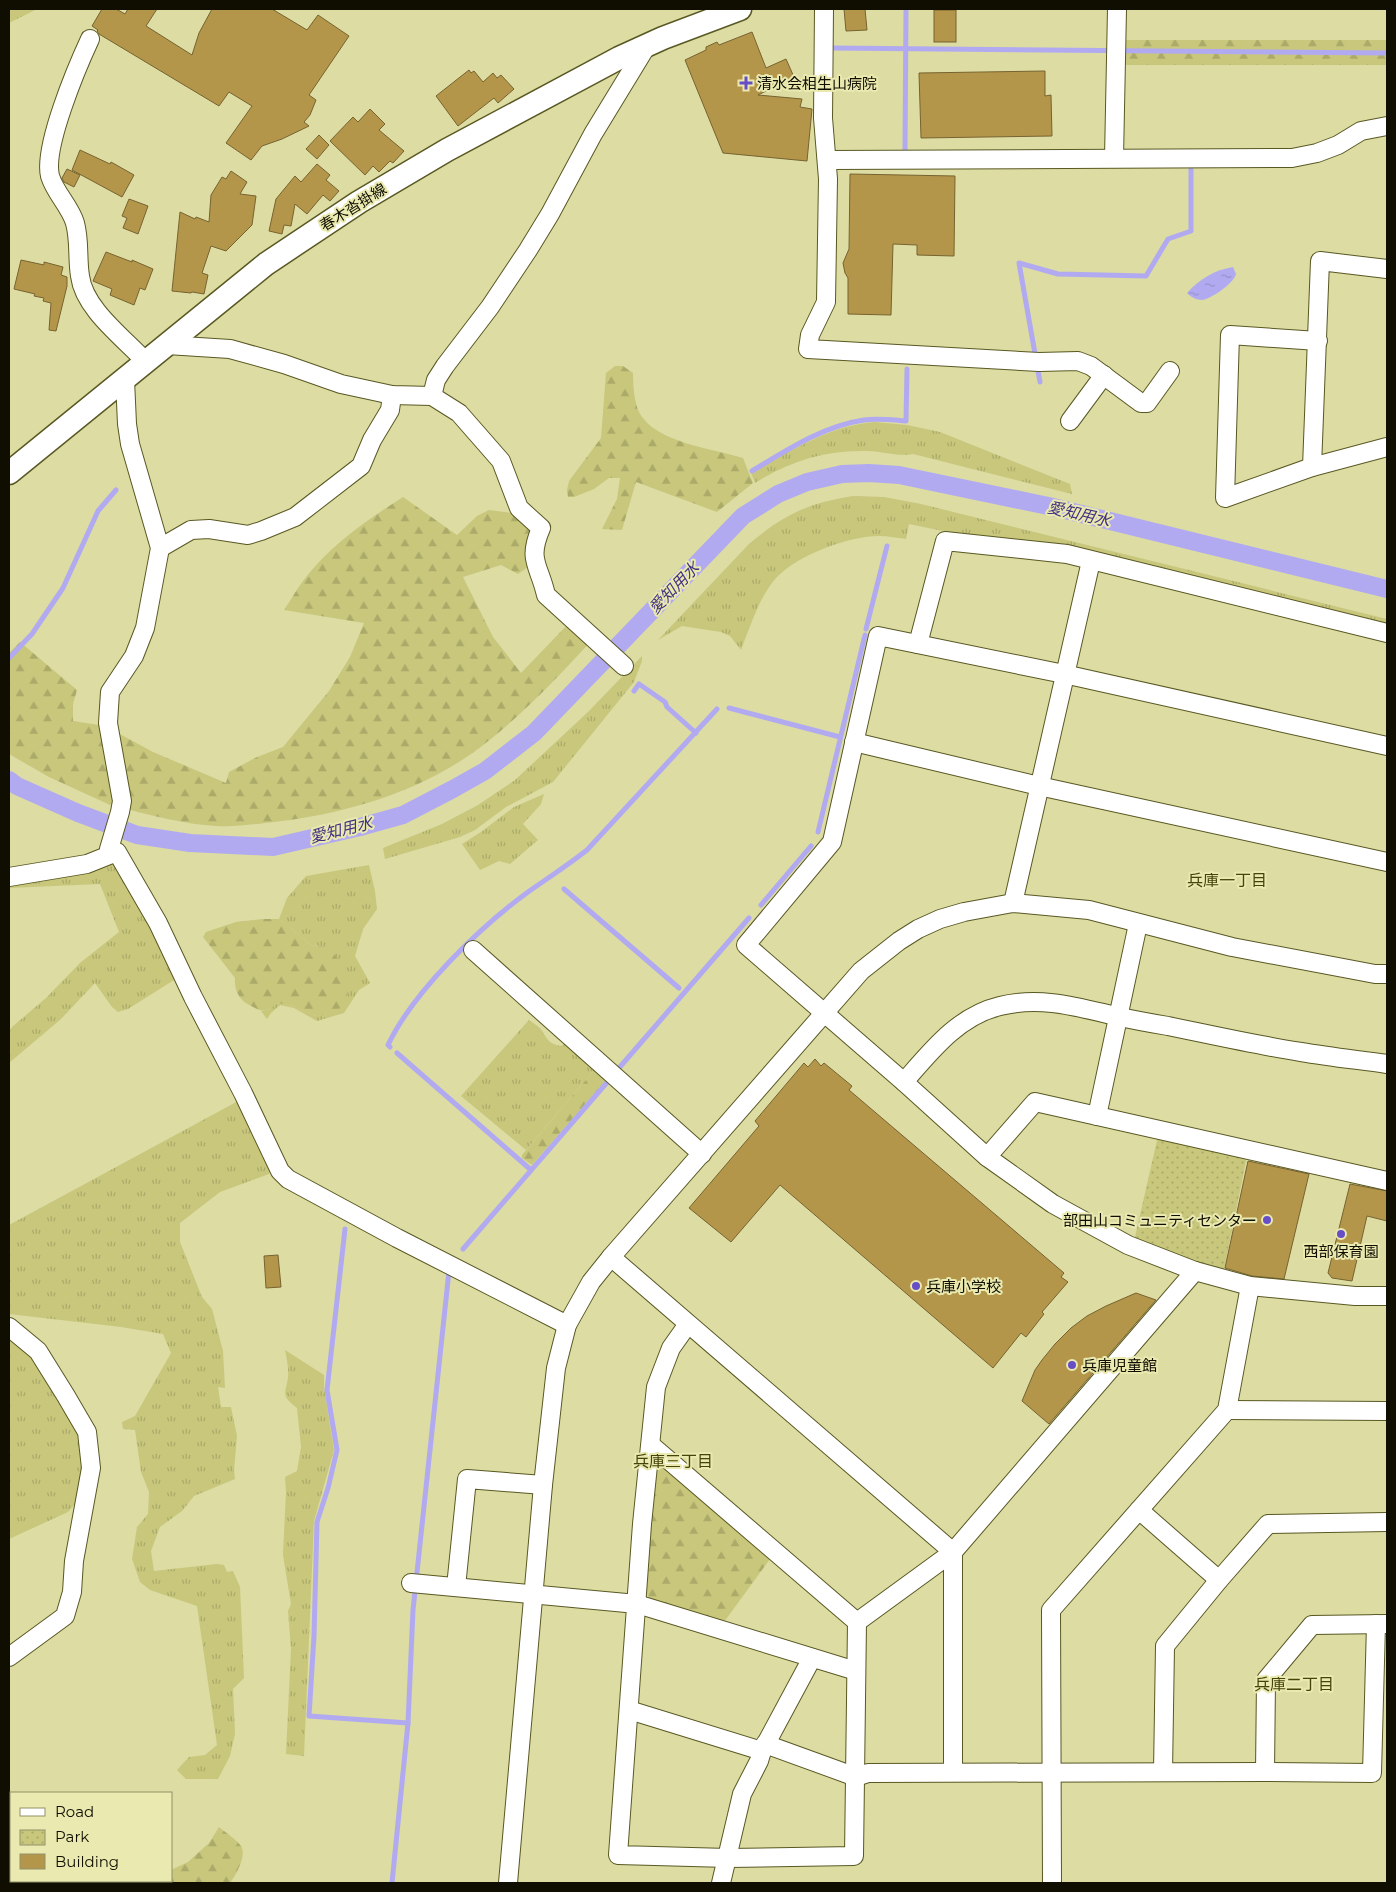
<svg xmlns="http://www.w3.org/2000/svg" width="1396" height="1892" viewBox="0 0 1396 1892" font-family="Montserrat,'Noto Sans JP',sans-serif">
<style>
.grass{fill:url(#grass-tufts)}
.forest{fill:url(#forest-firs)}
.park{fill:url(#park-dots)}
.water{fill:url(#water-ripples)}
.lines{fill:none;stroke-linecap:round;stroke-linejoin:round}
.stream{stroke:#b1aaf1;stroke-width:5}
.canal{stroke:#b1aaf1;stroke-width:18}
.building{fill:#b4964b;stroke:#776330}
.minor-casing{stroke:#595823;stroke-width:20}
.major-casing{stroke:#595823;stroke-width:25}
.minor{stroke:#fff;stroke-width:18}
.major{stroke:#fff;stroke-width:22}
.poi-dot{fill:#674ec7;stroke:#e9e9b0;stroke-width:2}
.labels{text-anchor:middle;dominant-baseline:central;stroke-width:4;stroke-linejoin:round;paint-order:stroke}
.poi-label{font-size:15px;fill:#0f0e00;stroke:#e9e9b0;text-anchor:start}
.street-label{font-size:15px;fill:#0f0e00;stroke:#e9e9b0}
.water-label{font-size:16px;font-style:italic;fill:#413182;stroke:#e9e9b0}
.neighbourhood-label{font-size:16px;fill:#45440b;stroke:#e9e9b0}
</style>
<defs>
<pattern id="grass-tufts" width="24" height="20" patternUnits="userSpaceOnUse" patternTransform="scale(1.25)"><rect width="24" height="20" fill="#c8c77c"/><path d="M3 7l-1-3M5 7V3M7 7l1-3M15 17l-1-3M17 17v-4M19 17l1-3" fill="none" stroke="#abaa69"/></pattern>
<pattern id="forest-firs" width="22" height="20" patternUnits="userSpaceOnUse" patternTransform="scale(1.25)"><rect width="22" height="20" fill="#c8c77c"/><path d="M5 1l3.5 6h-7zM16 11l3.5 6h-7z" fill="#abaa69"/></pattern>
<pattern id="park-dots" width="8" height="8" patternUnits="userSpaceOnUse" patternTransform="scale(1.25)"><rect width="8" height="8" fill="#c8c77c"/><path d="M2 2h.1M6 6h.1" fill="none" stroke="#abaa69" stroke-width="1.8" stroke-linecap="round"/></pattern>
<pattern id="water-ripples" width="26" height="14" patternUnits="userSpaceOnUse" patternTransform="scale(1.25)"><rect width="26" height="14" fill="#b1aaf1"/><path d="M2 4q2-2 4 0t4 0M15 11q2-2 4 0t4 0" fill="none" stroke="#9791cd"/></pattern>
</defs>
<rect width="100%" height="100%" fill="#dcdca3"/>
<g class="grass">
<path d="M9,9H37L9,23Z"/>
<path d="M875,422L907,425L940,432L1070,484L1072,494L913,454C898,457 882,451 866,451C825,450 790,461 755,483L751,473C789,452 830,425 875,422Z"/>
<path d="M853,496L884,497L921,504L1387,619V625L1015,541L938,530L909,524L906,539C898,538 888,536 879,536C849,536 798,555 777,577C760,595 750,627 741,650L730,636L721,632L682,626L658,640L749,544C783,515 808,503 853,496Z"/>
<path d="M642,656V661L634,682L553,782L506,807L475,830L460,837L385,859L383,848L442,824L478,805L515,780L588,712Z"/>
<path d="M544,794L541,804L523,824L538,840L510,864L499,861L480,870L462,844L481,832L514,807Z"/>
<path d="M119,863L176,974L174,980L128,1009L118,1012L112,1007L95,983L61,1019L9,1063V1031L12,1027L46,998L80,963L119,932L100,884L9,888V884L101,865Z"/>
<path d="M369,865L375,891L377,909L363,929L355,956L370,983L359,990L344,1013L317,1021L294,1008L280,1005L271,1013L267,1019L261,1011L269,1009L278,1003L293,1006L316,1016L324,946L311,945L279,919L287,898L306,876Z"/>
<path d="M529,1020C533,1023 540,1027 542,1031C547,1039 550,1045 562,1046L566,1041L596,1068L526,1150L461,1096Z"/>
<path d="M240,1100L271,1166L269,1174L220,1192L180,1223V1242L202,1297L212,1309L223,1351L225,1388L218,1387L221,1407H231L237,1436L234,1470L235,1479L194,1496L182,1511L160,1527L151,1551L154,1571L217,1564L224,1565L227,1572L233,1571L240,1587L244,1678L233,1689L235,1734L230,1756L218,1779H186L177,1770L189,1757L205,1755L217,1745L197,1606L150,1590L140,1582L132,1559L137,1527L148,1514L149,1492L141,1472L135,1430L123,1429L122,1422L135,1416L171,1353L163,1334L121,1327L9,1314V1225Z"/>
<path d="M9,1333L24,1342L82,1434L86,1459L81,1497L68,1512L9,1539Z"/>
<path d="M285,1350L324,1375V1387L334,1450L314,1521L304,1756L286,1754L291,1649L288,1611L291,1604L283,1555L286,1492L285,1477L297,1471L301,1447L297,1408C281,1395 285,1396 288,1378C289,1369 287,1360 285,1350Z"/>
</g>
<g class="forest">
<path d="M1121,40H1387V65H1120Z"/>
<path d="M615,366H623L633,373C633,385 634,401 639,412C655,443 712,448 743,458L753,483L717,512L636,482L622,530L602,529L617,499L620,478H609L594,489L574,497H568L567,490L569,481L601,438L606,373Z"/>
<path d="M403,497L457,535L477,516L489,510L521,514L536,528L528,567L518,574L501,565L463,577L493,637L521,673L571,621L591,641C560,675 523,714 487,742C425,792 343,815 265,823C249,825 232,827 216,826C186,824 156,817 127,809L116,732L153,752L226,783L229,772L257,757L283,747L329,691L350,657L364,623L284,610C291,600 296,590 303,581C329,546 367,520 403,497Z"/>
<path d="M20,642L77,690L73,704V721L99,725L114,802L110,805L49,777L9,754V653Z"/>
<path d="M262,919H279L311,945L324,946L336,956L350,983L345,1003L334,1012L316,1016L293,1006L278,1003C274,1006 270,1010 264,1010C259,1011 257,1009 253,1007C240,1001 234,992 235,978L203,937L206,932L236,922Z"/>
<path d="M596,1068L608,1078L532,1165L522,1158V1155Z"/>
<path d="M663,1464L770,1559L724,1622L650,1599L645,1591L655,1467Z"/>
<path d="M219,1827C226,1833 236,1839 241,1846C247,1856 236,1875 230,1883H153L154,1881H171V1870L188,1862L209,1843Z"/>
</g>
<path class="park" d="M1158,1136L1247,1156L1224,1270L1179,1257L1138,1241L1135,1237Z"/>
<path class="water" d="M1233,267L1236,274C1234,283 1211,299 1202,300C1196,300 1191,297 1187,293C1199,279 1215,270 1233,267Z"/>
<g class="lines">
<g class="stream">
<path d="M832,48L1387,53"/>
<path d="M905,150L906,9"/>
<path d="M1040,382L1019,263L1058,274L1146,276L1168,239L1191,231V168"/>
<path d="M752,471C787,450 823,426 864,420C878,418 892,420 906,421L907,369"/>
<path d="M866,629L887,546"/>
<path d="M9,658L32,634L63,588L98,511L116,490"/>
<path d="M634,691L639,684L665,702L667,707L696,733"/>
<path d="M729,708L840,737"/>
<path d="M818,832L865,635"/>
<path d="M564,889L679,988"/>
<path d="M761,905L811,846"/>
<path d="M390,1047L388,1045C413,992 480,927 528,892C548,878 568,865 587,850L717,709"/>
<path d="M397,1053L531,1170"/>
<path d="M619,1068L749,918"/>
<path d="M345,1229L327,1390L337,1450L328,1488L317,1522L314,1636L309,1716L408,1723"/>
<path d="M463,1249L610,1079"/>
<path d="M392,1883L408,1723L413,1610L449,1271L447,1270"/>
</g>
<path class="canal" d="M9,780L17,786L78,813L137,835L190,843L273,847L360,827L403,815L453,789L485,771L534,733L743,516L778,494L807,482L842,474L869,473L899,475L1053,507L1387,589"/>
</g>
<g class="building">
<path d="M102,9H116L125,14L128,9H157L146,26L192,55L199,33L212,9H272L307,30L318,15L349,36L309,95L316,100L310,115L304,122L309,126L282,139L262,146L251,160L226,143L252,106L229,92L219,106L99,34L97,31L98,30L92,26Z"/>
<path d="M844,9H865L867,30L846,31Z"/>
<rect x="934" y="10" width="22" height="32"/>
<path d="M752,32L766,68L786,59L794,77L758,95L802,99L800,107L812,109L807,161L723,153L685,60L706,50V47L717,42L719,45Z"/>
<path d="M469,70L471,73L474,71L483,82L493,73L497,78L501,75L514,89L498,103L494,98L458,126L436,96Z"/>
<path d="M1045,71V96L1051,95L1052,136L921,138L919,73Z"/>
<path d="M370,109L385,124L379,130L404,151L393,163L390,161L379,172L373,166L365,175L330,141L353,117L358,122Z"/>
<path d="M319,135L329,145L317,159L306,149Z"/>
<path d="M80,150L110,164L111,162L134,175L122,197L72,170Z"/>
<path d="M317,164L330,175L326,180L339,191L330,201L323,195L307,214L295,204L291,226L284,225L282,234L269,231L276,199L295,176L301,182Z"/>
<path d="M67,169L80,175L74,187L64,182L62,178Z"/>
<path d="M231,171L247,182L240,194L256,196L252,225L226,251L211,246L202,273L208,275L204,294L192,292L191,293L172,291L180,212L195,219L196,217L209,222L211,195L222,177L226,179Z"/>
<path d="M850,174L955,176L954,256L917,255V245L893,244L891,315L848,314V278L845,273L843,263L849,249Z"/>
<path d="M129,199L148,206L138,234L123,228L127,218L122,216Z"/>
<path d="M106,252L132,262V260L153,269L145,290L140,288L134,305L110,295L112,289L93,281Z"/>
<path d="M21,260L44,265V262L63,267L61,275L67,277V286L56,331L49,330L51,303L43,301L44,298L34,296L35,294L14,289Z"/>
<path d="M815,1059L821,1066L824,1063L852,1086L849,1090L1064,1273L1061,1277L1068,1282L1042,1312L1044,1314L1026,1337L1021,1333L993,1368L780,1185L731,1242L689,1208L759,1126L755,1121L804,1063L808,1067Z"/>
<path d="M1248,1161L1309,1174L1284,1279L1252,1276L1225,1268Z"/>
<path d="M1350,1184L1387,1191V1221L1367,1216L1352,1281L1332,1278L1328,1273Z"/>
<path d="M278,1255L281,1287L266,1288L264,1256Z"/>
<path d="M1136,1293L1156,1300L1049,1424L1022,1401L1035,1370L1042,1360L1055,1344L1071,1328L1087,1316L1106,1306Z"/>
</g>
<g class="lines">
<defs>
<g id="minor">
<path d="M824,9L823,118L828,179L826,302L810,335L808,349L1039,362L1078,361L1091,366L1141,403H1147L1170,371"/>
<path d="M90,39C77,67 43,147 50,176C55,193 70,206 75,223C80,242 77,257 80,276C84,309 124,338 146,362"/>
<path d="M1114,158L1117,9"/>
<path d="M827,160L1292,158L1317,153L1338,145L1361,131L1387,126"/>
<path d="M1318,341L1230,335L1225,498L1312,467L1387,447"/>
<path d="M167,345L230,349L284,364L341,384L392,395L432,396L459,413L501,461L519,508L541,528C527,561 539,564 546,595L624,666"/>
<path d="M432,396L436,380L445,366L490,307L528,250L550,214L593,134L646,47"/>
<path d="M1070,421L1104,375"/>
<path d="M1312,467L1320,261L1387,269"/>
<path d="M160,548L191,530L209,529L248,535L261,531L295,517L361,466L372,440L390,410L392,395"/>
<path d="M918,644L945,541L1067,554L1387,633"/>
<path d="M854,742L1039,786L1387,862"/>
<path d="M1387,746L1064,674L878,636L832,842L746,945L904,1082L987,1157L1053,1204L1128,1245L1195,1271L1250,1286L1355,1296H1387"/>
<path d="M109,849L120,812L122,801L108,723L110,692L134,656L145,628L160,548L130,444L127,424L125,380"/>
<path d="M9,877L87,864L117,852L158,923L193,997L243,1093L280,1171L288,1179L397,1238L567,1325"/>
<path d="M1013,903L1091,561"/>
<path d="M473,950L702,1154"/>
<path d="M904,1082C931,1051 958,1016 1000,1006C1041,996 1077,1007 1116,1016C1133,1020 1150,1023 1168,1026C1212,1035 1256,1045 1301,1052C1330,1057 1359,1060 1387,1064"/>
<path d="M1097,1116L1138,924"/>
<path d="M987,1157L1035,1102L1387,1181"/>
<path d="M611,1257L953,1552V1772"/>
<path d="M688,1324L671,1348L656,1387L642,1524L618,1855L728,1858L854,1856L857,1622"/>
<path d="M9,1327L38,1351L66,1396L87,1432L91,1468L74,1561L72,1592L65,1616L9,1657"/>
<path d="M1227,1410L1387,1411"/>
<path d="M651,1445L857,1622"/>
<path d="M1139,1510L1219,1580"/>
<path d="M411,1583L637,1604L856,1671"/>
<path d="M456,1587L467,1479L543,1485"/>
<path d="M857,1622L953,1552L1195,1271"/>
<path d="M629,1710L762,1751"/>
<path d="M765,1744L856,1777L868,1773L1265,1772L1372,1773L1376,1624"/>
<path d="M1163,1772L1165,1646L1219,1580L1268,1524L1387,1522"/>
<path d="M1265,1772L1266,1680L1312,1625L1387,1624"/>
<path d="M9,1880L11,1883"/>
<path d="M508,1883L543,1485L556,1368L567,1325L591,1282L611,1257L861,971L899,941L918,929L940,919L964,912L1013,903L1089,910L1232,947L1375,974H1387"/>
<path d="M721,1883L742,1794L759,1761L762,1751L812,1658"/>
<path d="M1052,1883L1051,1610L1227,1410L1250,1286"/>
</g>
<path id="major" d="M9,473L266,264L359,202L447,150L619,58L663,38L740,9"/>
</defs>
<use href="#minor" class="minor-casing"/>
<use href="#major" class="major-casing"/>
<use href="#minor" class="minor"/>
<use href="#major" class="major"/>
</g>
<g class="poi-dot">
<path d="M743.5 75.5h5v5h5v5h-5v5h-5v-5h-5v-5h5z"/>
<circle cx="1267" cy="1220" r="5"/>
<circle cx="1341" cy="1234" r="5"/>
<circle cx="916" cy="1286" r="5"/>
<circle cx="1072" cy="1365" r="5"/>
</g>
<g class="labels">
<g class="poi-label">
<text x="757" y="83">清水会相生山病院</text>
<text x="1257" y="1220" text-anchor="end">部田山コミュニティセンター</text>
<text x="1341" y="1251" text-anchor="middle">西部保育園</text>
<text x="926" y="1286">兵庫小学校</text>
<text x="1082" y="1365">兵庫児童館</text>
</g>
<g class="street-label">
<text transform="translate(353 207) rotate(-32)">春木沓掛線</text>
</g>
<g class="water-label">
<text transform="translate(1079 514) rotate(13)">愛知用水</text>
<text transform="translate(674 588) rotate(-46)">愛知用水</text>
<text transform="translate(341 830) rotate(-14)">愛知用水</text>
</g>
<g class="neighbourhood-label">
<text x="1227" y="880">兵庫一丁目</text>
<text x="673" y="1461">兵庫三丁目</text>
<text x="1294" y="1684">兵庫二丁目</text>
</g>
</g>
<rect width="1396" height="1892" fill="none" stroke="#0f0e00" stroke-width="20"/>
<rect x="10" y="1792" width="162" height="90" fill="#e9e9b0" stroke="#92916a"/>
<rect x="20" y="1808" width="25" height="8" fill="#ffffff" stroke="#92916a"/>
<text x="55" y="1817" font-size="15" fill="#0f0e00">Road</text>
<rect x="20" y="1830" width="25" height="15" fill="url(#park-dots)" stroke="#92916a"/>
<text x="55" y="1842" font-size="15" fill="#0f0e00">Park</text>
<rect x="20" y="1854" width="25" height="15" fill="#b4964b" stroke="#92916a"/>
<text x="55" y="1867" font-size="15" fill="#0f0e00">Building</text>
</svg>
